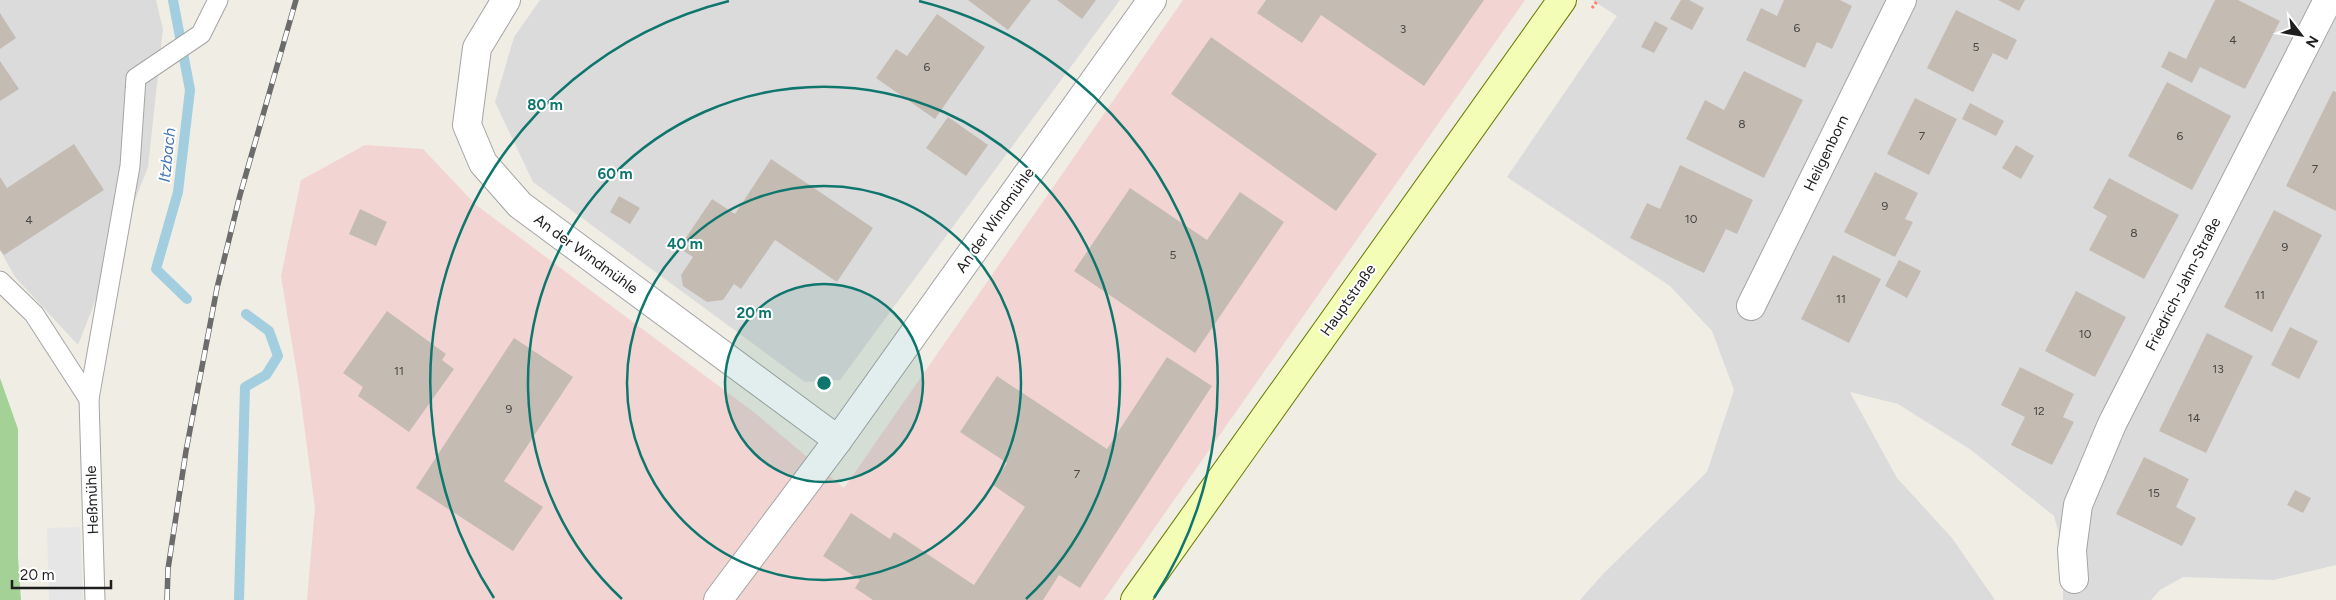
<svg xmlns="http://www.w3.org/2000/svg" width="2336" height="600" viewBox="0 0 2336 600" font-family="Figtree,sans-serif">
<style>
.residential{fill:#dcdbdb}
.commercial{fill:#f2d5d2}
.forest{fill:#a4d196}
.parking{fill:#e6e6e6}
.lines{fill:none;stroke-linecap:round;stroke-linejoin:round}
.stream{stroke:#a2cee0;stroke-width:10}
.building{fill:#c4bcb3}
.service-casing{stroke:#a5a5a5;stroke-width:21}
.minor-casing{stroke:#a5a5a5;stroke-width:30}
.secondary-casing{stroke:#657b00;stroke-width:30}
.path{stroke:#ff7f66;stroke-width:3;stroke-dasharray:2.5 2.5;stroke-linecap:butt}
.service{stroke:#fff;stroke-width:19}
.minor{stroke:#fff;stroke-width:28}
.secondary{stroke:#f4fdb5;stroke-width:28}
.rail-casing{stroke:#6c6c6c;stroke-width:5.5}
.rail{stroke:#fff;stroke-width:4;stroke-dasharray:11;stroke-linecap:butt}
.ring{fill:none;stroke:#0f766e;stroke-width:2.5}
.labels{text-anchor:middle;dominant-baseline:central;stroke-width:4;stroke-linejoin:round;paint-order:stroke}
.number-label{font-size:12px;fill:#484643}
.street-label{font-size:15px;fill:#1e1e1e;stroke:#fff}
.water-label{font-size:16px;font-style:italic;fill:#4575b3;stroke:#fff}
.centre{fill:#0f766e;stroke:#fff;stroke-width:2.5}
.ring-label{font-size:15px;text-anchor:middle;font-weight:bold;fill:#0f766e;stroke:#fff;stroke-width:4;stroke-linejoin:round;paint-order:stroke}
</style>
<rect width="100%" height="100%" fill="#f0ede4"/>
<g class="residential">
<path d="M0,0H156L163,29L148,167L78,345L15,277L0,250Z"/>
<path d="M540,0H1120L840,380L805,382L533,182L495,102L514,37Z"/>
<path d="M1592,0H2336V565L2274,580L2183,577L2160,590L2151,600H2063V549L2054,516L1971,450L1898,404L1850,392L1897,478L1952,538L1995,600H1580L1604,573L1707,472L1734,390L1712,331L1670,286L1507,177L1617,16Z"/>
</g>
<path class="commercial" d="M1183,0H1525L1104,600H307L315,508L299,386L281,276L301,180L365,145L423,149L476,205L755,413L844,488Z"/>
<path class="forest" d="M0,378L18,429V557L21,600H0Z"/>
<path class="parking" d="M80,527L83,600H49L47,528Z"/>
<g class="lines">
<g class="stream">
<path d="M173,0L190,90L178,192L156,269L187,299"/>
<path d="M239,600L245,387L266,375L278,356L269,331L246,314"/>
</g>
</g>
<g class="building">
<path d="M968,0H1031L1008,30Z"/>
<path d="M1057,0H1096L1082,19Z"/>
<path d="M1266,0H1484L1424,86L1321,15L1302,43L1257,13Z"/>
<path d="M1681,0H1689L1704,8L1692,30L1670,19Z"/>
<path d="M1784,0H1840L1852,6L1832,49L1817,42L1805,68L1746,40L1761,8L1777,16Z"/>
<path d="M1998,0H2025L2019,11Z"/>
<path d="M2215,0H2238L2280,21L2245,89L2200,67L2192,83L2161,67L2169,51L2186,59Z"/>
<path d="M1956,10L2017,40L2007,60L1993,53L1973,92L1927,68Z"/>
<path d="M0,13L16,38L0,49Z"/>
<path d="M937,14L985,47L935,119L876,78L896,49L907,56Z"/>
<path d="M1655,21L1668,28L1654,53L1641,47Z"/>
<path d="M1211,37L1377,154L1336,211L1171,94Z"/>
<path d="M0,61L19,89L0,101Z"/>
<path d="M1744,71L1803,100L1764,178L1686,139L1705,100L1724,110Z"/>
<path d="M2167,82L2231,116L2192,190L2128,156Z"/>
<path d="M2333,91L2336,92V211L2286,186Z"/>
<path d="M1915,98L1957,119L1929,175L1887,154Z"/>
<path d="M1970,103L2004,121L1996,136L1962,119Z"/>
<path d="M948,117L988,145L966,176L926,148Z"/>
<path d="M74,144L104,190L4,255L0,250V177L7,188Z"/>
<path d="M2016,145L2034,156L2021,179L2002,168Z"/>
<path d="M771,159L873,228L837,282L775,240L741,289L734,284L723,300L707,302L683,286L681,275L693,257L679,248L712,199L735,214Z"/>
<path d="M1680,165L1753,200L1737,234L1726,229L1704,273L1630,238L1647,203L1660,209Z"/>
<path d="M1875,172L1918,193L1905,219L1913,222L1895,257L1844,232Z"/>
<path d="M2109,178L2179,215L2144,279L2089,250L2107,216L2093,208Z"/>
<path d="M1130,188L1207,240L1240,192L1284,222L1195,353L1074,271Z"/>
<path d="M619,196L640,208L630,224L610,212Z"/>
<path d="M360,209L387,222L376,246L349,234Z"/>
<path d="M2274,210L2322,235L2272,332L2224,307Z"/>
<path d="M1833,255L1881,279L1849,343L1801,319Z"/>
<path d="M1899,260L1921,271L1907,298L1885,286Z"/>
<path d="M2076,291L2126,317L2095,377L2045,351Z"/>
<path d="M387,311L446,354L442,360L454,369L409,432L358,396L363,387L343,373Z"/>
<path d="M2290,327L2318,341L2299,379L2271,365Z"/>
<path d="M2207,333L2253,356L2206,453L2159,431Z"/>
<path d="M514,338L573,377L504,481L543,507L513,551L416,488Z"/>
<path d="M1167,357L1212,386L1080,588L1059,575L1043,600H873L855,588L860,580L823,556L851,513L890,539L894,532L974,585L1025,507L993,485L1007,463L960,432L997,376L1107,449Z"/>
<path d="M2020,367L2074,394L2063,417L2074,422L2052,465L2011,445L2025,417L2001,405Z"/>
<path d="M2144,457L2189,479L2176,507L2196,518L2182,546L2116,514Z"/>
<path d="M2295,490L2311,498L2303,513L2287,505Z"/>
</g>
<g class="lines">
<defs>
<g id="service">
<path d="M0,281L34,314L89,399"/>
<path d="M95,600L89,399L130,166L136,78L201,34L218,0"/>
</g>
<g id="minor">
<path d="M506,0L477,48L467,125L483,163L520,205L838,440"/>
<path d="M1751,306L1902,0"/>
<path d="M2074,579L2072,550L2078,505L2112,424L2328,0"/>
<path d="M718,600L838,440L1152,0"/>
</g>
<path id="secondary" d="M1135,600L1562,0"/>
</defs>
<use href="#service" class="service-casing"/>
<use href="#minor" class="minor-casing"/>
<use href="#secondary" class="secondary-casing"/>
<path class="path" d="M1592,8L1598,0"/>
<use href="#service" class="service"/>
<use href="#minor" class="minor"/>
<use href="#secondary" class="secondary"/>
<defs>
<path id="rail" d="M167,600L168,569L186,451L217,288L240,195L296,0"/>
</defs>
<use href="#rail" class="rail-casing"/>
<use href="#rail" class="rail"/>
</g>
<circle cx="824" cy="383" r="99" fill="#0f766e" fill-opacity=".12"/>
<g class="ring">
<circle cx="824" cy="383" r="99"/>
<circle cx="824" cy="383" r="197"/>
<path d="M622 599A296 296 0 1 1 1026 599"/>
<path d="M494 598A394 394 0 0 1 729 1M919 1A394 394 0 0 1 1154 598"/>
</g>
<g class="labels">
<g class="number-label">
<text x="1797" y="28">6</text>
<text x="1403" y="29">3</text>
<text x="2233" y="40">4</text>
<text x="1976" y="47">5</text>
<text x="927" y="67">6</text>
<text x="1742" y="124">8</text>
<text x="1922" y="136">7</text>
<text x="2180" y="136">6</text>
<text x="2315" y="169">7</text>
<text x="1885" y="206">9</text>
<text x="1691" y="219">10</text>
<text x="29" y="220">4</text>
<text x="2134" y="233">8</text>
<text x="2285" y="247">9</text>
<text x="1173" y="255">5</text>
<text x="2260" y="295">11</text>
<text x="1841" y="299">11</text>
<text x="2085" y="334">10</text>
<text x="2218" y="369">13</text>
<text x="399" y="371">11</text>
<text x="509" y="409">9</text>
<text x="2039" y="411">12</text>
<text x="2194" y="418">14</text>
<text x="1077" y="474">7</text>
<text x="2154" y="493">15</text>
</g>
<g class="street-label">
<text transform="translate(1826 153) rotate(-64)">Heilgenborn</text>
<text transform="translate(995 220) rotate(-55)">An der Windmühle</text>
<text transform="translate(586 254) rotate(36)">An der Windmühle</text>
<text transform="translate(2183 284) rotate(-63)">Friedrich-Jahn-Straße</text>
<text transform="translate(1348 300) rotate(-55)">Hauptstraße</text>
<text transform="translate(92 500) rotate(-92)">Heßmühle</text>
</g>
<g class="water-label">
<text transform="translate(167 155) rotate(-84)">Itzbach</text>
</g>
</g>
<circle cx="824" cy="383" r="8" class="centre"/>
<g class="ring-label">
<text x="545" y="110">80 m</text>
<text x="615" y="179">60 m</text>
<text x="685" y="249">40 m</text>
<text x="754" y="318">20 m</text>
</g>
<g transform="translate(2301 35) rotate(121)" stroke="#ffffff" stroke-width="4" paint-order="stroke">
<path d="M0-4L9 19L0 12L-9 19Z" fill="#1e1e1e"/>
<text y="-8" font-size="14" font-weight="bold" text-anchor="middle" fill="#1e1e1e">N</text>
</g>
<path d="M12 580v8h99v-8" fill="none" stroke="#1e1e1e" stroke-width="2.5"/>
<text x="20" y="580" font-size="15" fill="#1e1e1e" stroke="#ffffff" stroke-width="4" paint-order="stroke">20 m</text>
</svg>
